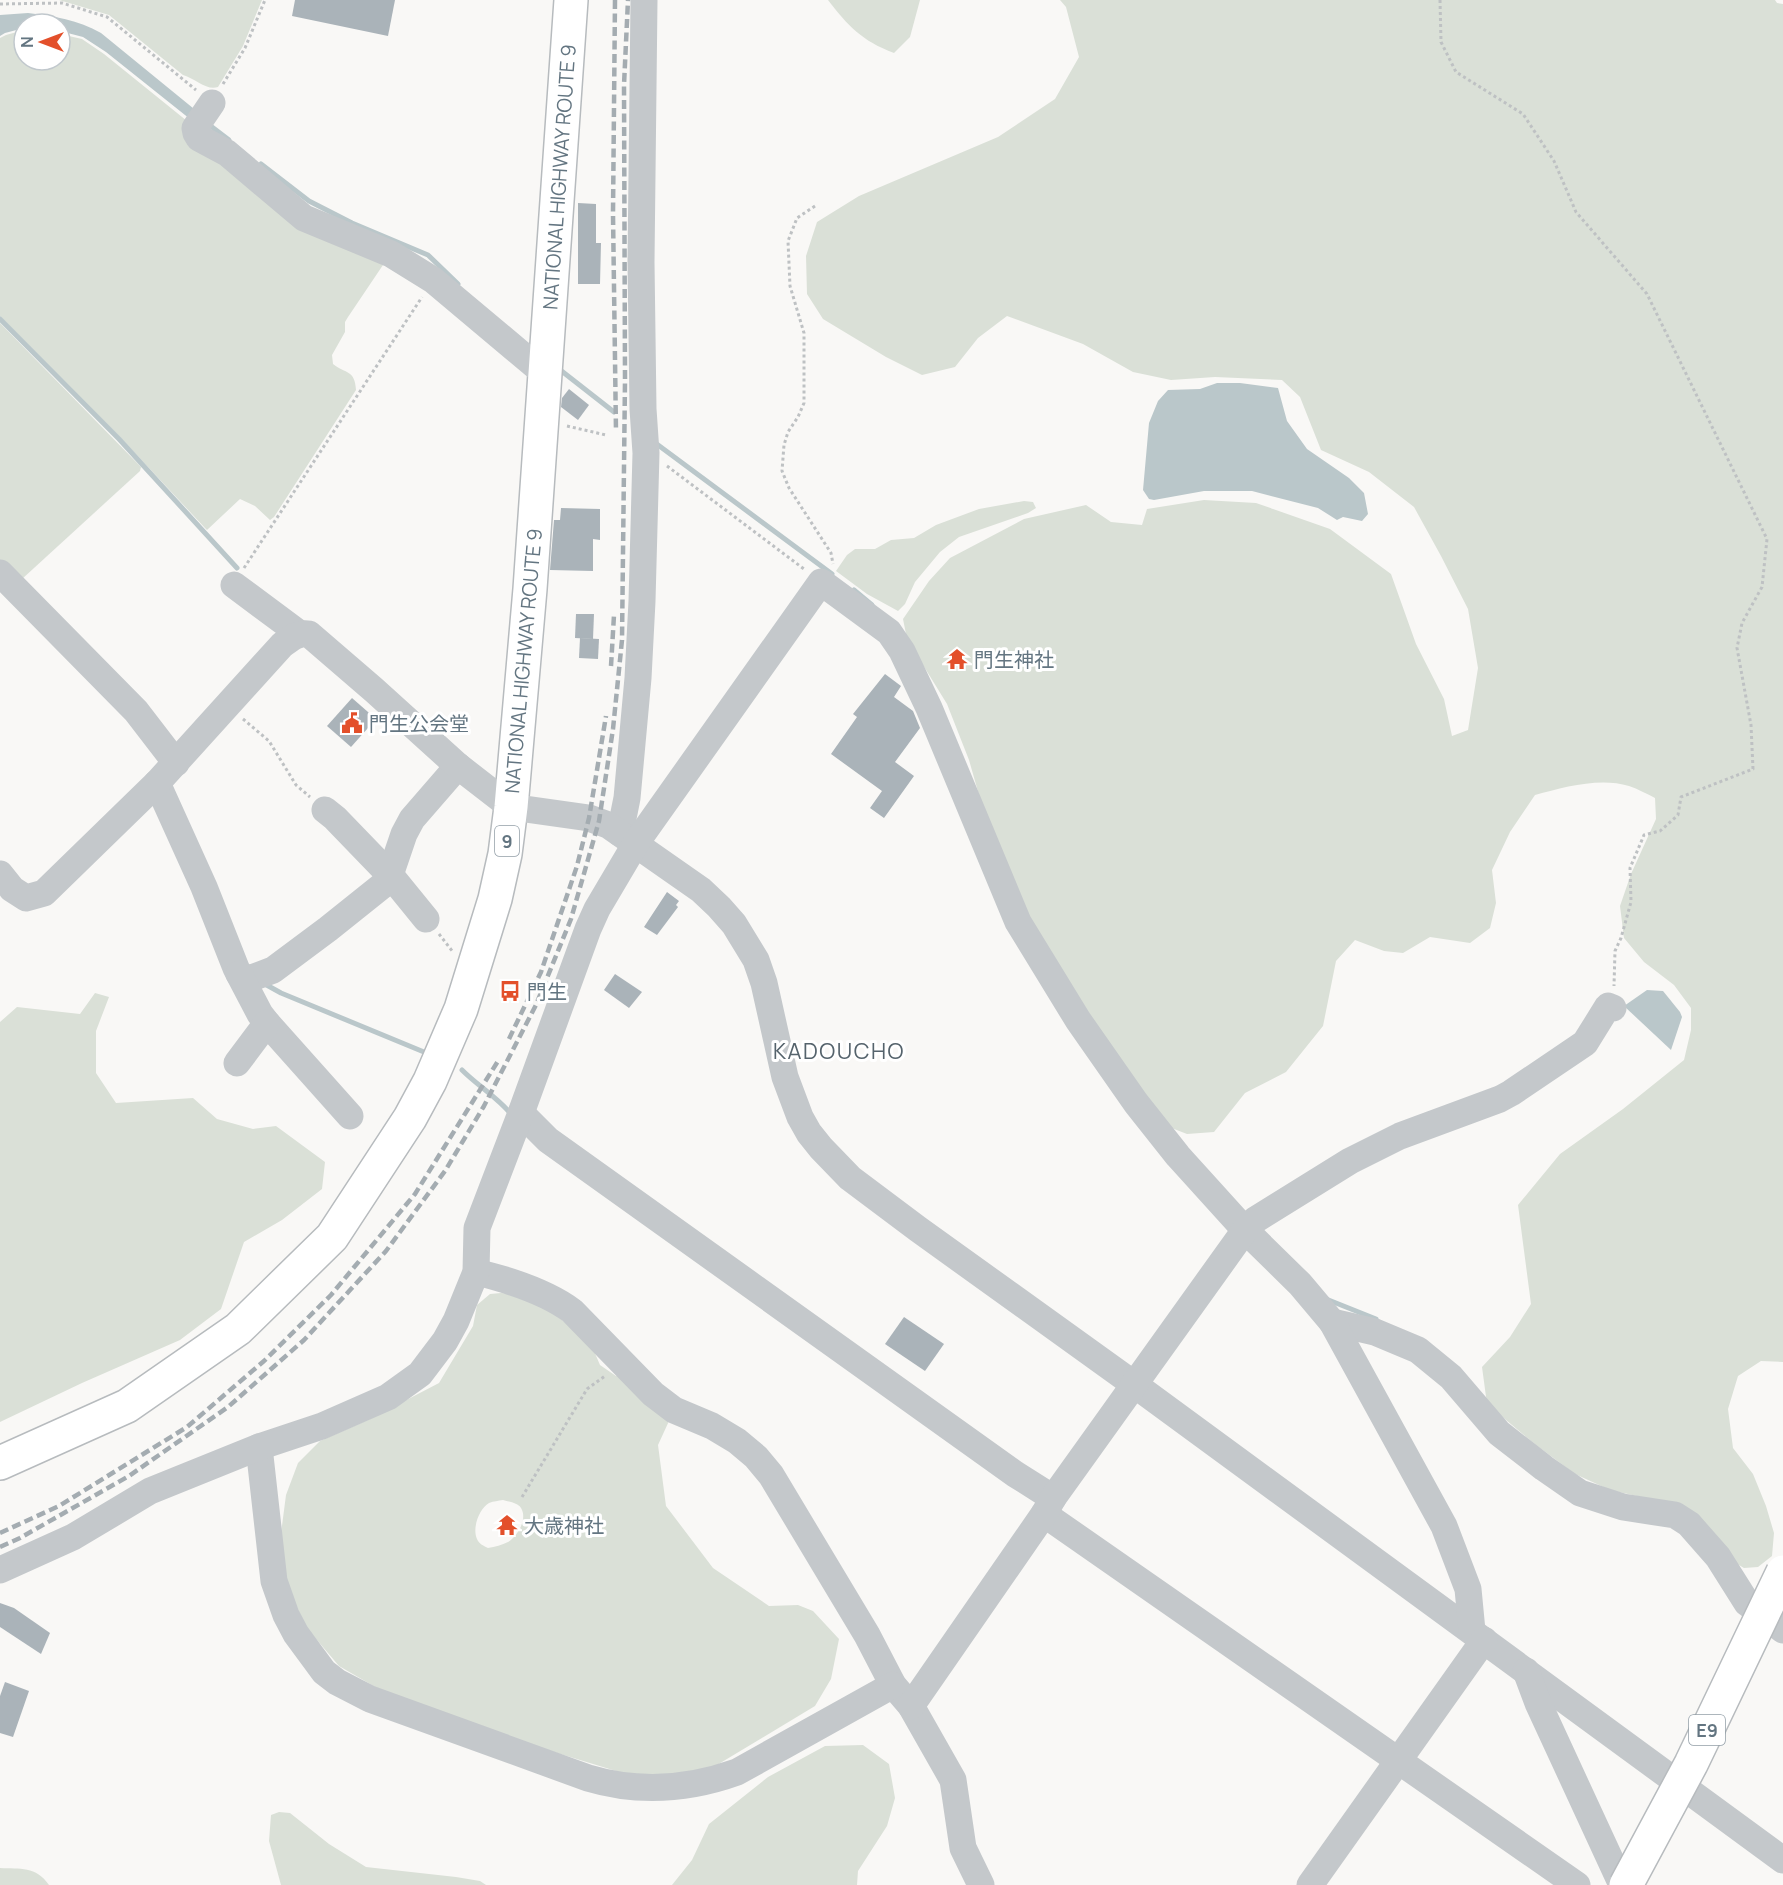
<svg xmlns="http://www.w3.org/2000/svg" width="1783" height="1885" viewBox="0 0 1783 1885" font-family="Manrope,'Noto Sans JP',sans-serif">
<style>
.green{fill:#dae0d7;fill-rule:evenodd}
.water{fill:#bac7ca}
.lines{fill:none;stroke-linecap:round;stroke-linejoin:round}
.stream{stroke:#bac7ca;stroke-width:5}
.building{fill:#aab3b9}
.highway-casing{stroke:#b7bbbe;stroke-width:36}
.path{stroke:#bec1c3;stroke-width:3;stroke-dasharray:3 3;stroke-linecap:butt}
.minor{stroke:#c4c8cb;stroke-width:27}
.highway{stroke:#fff;stroke-width:33}
.rail{stroke:#a4acb1;stroke-width:4.5;stroke-dasharray:9 4.5;stroke-linecap:butt}
.highway-bridge-casing{stroke:#b7bbbe;stroke-width:36;stroke-linecap:butt}
.highway-bridge{stroke:#fff;stroke-width:33}
.labels{text-anchor:middle;dominant-baseline:central;stroke-width:6;stroke-linejoin:round;paint-order:stroke}
.shield{fill:#fff;stroke:#929ea7;stroke-width:1.5}
.shield-label{font-size:18px;font-weight:bold;fill:#637581}
.street-label{font-size:20px;fill:#637581;stroke:#fff}
.poi-label{font-size:20px;fill:#637581;stroke:#fff;text-anchor:start}
.quarter-label{font-size:22px;letter-spacing:1.5px;fill:#55636c;stroke:#fff}
</style>
<rect width="100%" height="100%" fill="#f9f8f6"/>
<g class="green">
<path d="M59,0H262L243,46L218,87C207,91 196,79 183,75L109,15Z"/>
<path d="M828,0H920L910,37L894,53C862,41 848,26 828,0Z"/>
<path d="M1060,0H1775L1777,3L1783,4V1362L1761,1361L1738,1376L1728,1409L1733,1448L1753,1474L1766,1506L1774,1533L1772,1556L1758,1567L1744,1568L1732,1561L1686,1507L1610,1490L1575,1474L1536,1445L1487,1404L1482,1367L1510,1337L1531,1304L1518,1205L1560,1154L1623,1109L1684,1060L1691,1030V1008L1674,985L1644,962L1624,938L1620,906L1631,874L1656,819L1655,798C1647,794 1638,789 1629,786C1600,777 1564,787 1535,795L1510,832L1492,870L1496,903L1490,928L1470,943L1430,937L1403,953L1384,951L1355,940L1336,961L1323,1026L1286,1072L1245,1093L1214,1132L1187,1134L1169,1127L1141,1101L1020,902L985,816L969,760L947,704L907,639L903,619L929,581L950,558L1024,519L1086,505L1111,522L1142,525L1147,509L1204,500L1256,503L1330,529L1391,574L1416,644L1444,699L1452,736L1468,730L1478,668L1468,609L1441,556L1414,507L1369,472L1321,450L1300,397L1282,380L1215,377L1171,380L1133,372L1083,344L1007,316L978,338L955,367L922,375L886,357L823,319L807,294L806,256L817,222L859,196L998,137L1055,99L1079,57L1066,7Z"/>
<path d="M24,30V60H60V34L82,39L104,54L187,121L383,265L348,317L345,322V332L332,355L333,364C346,374 355,370 356,390L274,517L270,520L255,506L240,499L207,530L205,528L121,438L0,316V38L6,35Z"/>
<path d="M0,323L141,467L140,471L22,579L0,568Z"/>
<path d="M1024,501L1033,502L1036,508L1028,513L959,537L940,552L915,582L905,604L898,611L867,594L836,571L847,555L855,549H875L891,540L914,538L936,525L979,509Z"/>
<path d="M95,993L109,997L96,1031V1073L116,1103L193,1098L217,1119L253,1129L276,1126L325,1162L322,1189L282,1220L244,1242L221,1309L180,1340L82,1383L0,1422V1022L17,1007L80,1014Z"/>
<path d="M501,1293L523,1295L551,1311L591,1344L600,1365L616,1376L629,1377L669,1421L658,1445L666,1506L713,1568L769,1606L798,1605L813,1611L839,1639L831,1679L815,1706L707,1771L664,1784L616,1771L479,1729L396,1699L339,1666L306,1627L287,1585L280,1541L286,1495L298,1463L320,1441L368,1420L439,1383L473,1326L477,1305L490,1294ZM503,1500C510,1502 518,1503 521,1508C528,1519 517,1537 508,1542C502,1545 495,1547 488,1548C484,1546 479,1544 477,1539C472,1528 479,1509 489,1503C494,1501 498,1501 503,1500Z"/>
<path d="M863,1745L889,1764L895,1798L887,1826L858,1871L857,1885H672L692,1860L709,1824L768,1777L825,1746Z"/>
<path d="M279,1812L290,1813L329,1844L366,1867L456,1877L480,1881L486,1885H281L269,1841L271,1815Z"/>
<path d="M0,1868C20,1869 36,1866 49,1885H0Z"/>
</g>
<g class="water">
<path d="M28,13C54,16 78,20 101,33L199,113L190,119L106,52L83,37L60,31V24H24V28L5,33L0,36V15Z"/>
<path d="M1217,383H1240L1278,388L1287,421L1307,449L1349,478L1364,493L1368,514L1362,521L1343,517L1337,520L1318,508L1252,491H1204L1154,500L1149,499L1143,490L1149,423L1158,401L1168,390L1200,389Z"/>
<path d="M1647,990L1663,991L1680,1012L1682,1017L1671,1050L1624,1006Z"/>
</g>
<g class="lines">
<g class="stream">
<path d="M208,124L229,140"/>
<path d="M261,164L309,201L352,223L428,255L458,284"/>
<path d="M0,319L119,439L237,568"/>
<path d="M559,369L614,412"/>
<path d="M654,442L832,574"/>
<path d="M854,590L872,605"/>
<path d="M263,983L281,993L424,1052"/>
<path d="M462,1070C478,1086 497,1097 511,1114"/>
<path d="M1326,1299L1376,1319"/>
</g>
</g>
<g class="building">
<path d="M295,0H395L388,36L292,16Z"/>
<path d="M578,203L596,204V243H601L600,284H578Z"/>
<path d="M569,389L589,405L578,420L561,407L562,398Z"/>
<path d="M561,508L600,509V540L593,539V571L550,570L554,520H560Z"/>
<path d="M576,614H594L593,639L575,638Z"/>
<path d="M580,638L599,639L598,659L579,658Z"/>
<path d="M885,674L901,686L894,697L913,711L920,728L895,762L914,776L884,818L870,808L882,791L831,754L857,717L853,714Z"/>
<path d="M352,698L376,719L351,747L327,726Z"/>
<path d="M667,892L679,901L676,905L678,907L657,935L644,927Z"/>
<path d="M615,974L642,992L629,1008L604,990Z"/>
<path d="M904,1317L944,1344L925,1371L885,1344Z"/>
<path d="M0,1603L14,1608L50,1633L41,1654L0,1627Z"/>
<path d="M5,1682L29,1691L13,1737L0,1733V1696Z"/>
</g>
<g class="lines">
<defs>
<path id="highway" d="M0,1463L127,1406L238,1329L332,1237L410,1118L430,1081L461,1009L495,899L505,854L511,807L530,589L571,0"/>
</defs>
<use href="#highway" class="highway-casing"/>
<g class="path">
<path d="M1440,0L1441,42L1456,72L1523,114L1554,161L1576,212L1647,294L1767,539L1762,587L1742,623L1737,648L1751,725L1753,769L1681,797L1678,815L1660,831L1644,835L1630,868L1631,902L1621,938L1615,951L1614,986"/>
<path d="M0,4L62,3L107,17L196,90"/>
<path d="M223,84L245,48L265,0"/>
<path d="M815,206L797,218L788,241L790,286L804,333V403L798,417L788,432L784,445L782,471L789,488L831,553L833,564"/>
<path d="M567,426L606,435"/>
<path d="M667,466L804,569"/>
<path d="M244,568L422,297"/>
<path d="M243,719L269,741L296,785L310,797"/>
<path d="M439,934L453,952"/>
<path d="M522,1497L587,1389L605,1376"/>
</g>
<g class="minor">
<path d="M212,103L195,128L196,133L199,138L227,153L304,218L391,254L433,280L545,374"/>
<path d="M0,573L136,711L176,763"/>
<path d="M234,585L300,634"/>
<path d="M157,783L204,887L236,968L239,974L249,979L273,970L328,929L388,881L404,834L412,819L458,766"/>
<path d="M325,810L335,818L391,876L426,919"/>
<path d="M620,833L627,798L638,678L642,601L646,453L643,409L641,262L644,0"/>
<path d="M0,874L12,889L26,898L44,893L157,783L282,645C290,639 298,632 309,634L374,690L458,766L511,807L589,818L608,825L701,890L719,907L734,924L756,960L764,983L785,1077L800,1117L809,1133L821,1148L850,1178L918,1229L1135,1385L1783,1860"/>
<path d="M239,974L260,1014L267,1023L350,1116"/>
<path d="M237,1063L267,1023"/>
<path d="M521,1113L548,1140L1015,1474L1053,1498"/>
<path d="M476,1272C509,1280 545,1291 572,1311L653,1394L674,1410L712,1426L737,1441L756,1457L771,1475L867,1635L893,1685L911,1706L953,1780L963,1848L981,1885"/>
<path d="M1332,1322L1375,1332L1418,1350L1451,1377L1499,1433L1544,1468L1580,1493L1623,1507L1675,1515L1689,1524L1718,1557L1747,1603L1783,1630"/>
<path d="M259,1447L274,1581L286,1615L296,1634L324,1672L337,1682L370,1699L588,1778C638,1793 687,1790 737,1772L893,1685"/>
<path d="M1044,1514L1577,1885"/>
<path d="M0,1570L73,1537L150,1491L259,1447L322,1426L388,1397L420,1374L445,1341L456,1321L476,1272L477,1228L521,1113L588,929L597,909L636,843L821,582L889,632L902,651L929,708L1018,922L1078,1020L1136,1103L1178,1156L1245,1230L1300,1284L1332,1322L1444,1526L1468,1589L1472,1631"/>
<path d="M1526,1671L1538,1703L1622,1885"/>
<path d="M911,1706L1044,1514L1053,1498L1245,1230L1255,1220L1350,1161L1400,1136L1500,1099L1511,1093L1585,1043L1608,1006L1613,1008"/>
<path d="M1310,1885L1484,1640"/>
</g>
<use href="#highway" class="highway"/>
<g class="rail">
<path d="M615,0L613,214L616,432"/>
<path d="M611,666L614,615"/>
<path d="M509,1039L541,972L577,866L589,818L606,716"/>
<path d="M0,1533L59,1506L187,1427L264,1361L331,1295L415,1194L498,1061"/>
<path d="M0,1547L20,1538L129,1476L228,1407L304,1340L386,1251L445,1171L484,1106L536,1005L571,919L599,821L613,729L622,640L625,380L624,85L628,0"/>
</g>
<defs>
<path id="highway-bridge" d="M1626,1885L1691,1764L1783,1572"/>
</defs>
<use href="#highway-bridge" class="highway-bridge-casing"/>
<use href="#highway-bridge" class="highway-bridge"/>
</g>
<defs>
<symbol id="temple-bare" viewBox="-9 -9 18 18"><path d="M0-6L5-2H3V0L6.5 2.5H4V6H1.5V3h-3V6H-4V2.5H-6.5L-3 0V-2H-5Z" fill="#e3502b" stroke="#fff" stroke-width="2.5" paint-order="stroke"/></symbol>
<symbol id="civic-bare" viewBox="-9 -9 18 18"><path d="M-.6-6.5H3V-4.5H.6V-3L4-1V1h2V6H-6V1h2V-1L-.6-3ZM-1.2 2.5V6h2.4V2.5Z" fill="#e3502b" stroke="#fff" stroke-width="2.5" paint-order="stroke"/></symbol>
<symbol id="bus-bare" viewBox="-9 -9 18 18"><path d="M-5-6H5V4H4V6H2V4H-2V6H-4V4H-5ZM-3.5-4V0h7V-4ZM-3.5 1.2v1.5H-2V1.2ZM2 1.2v1.5H3.5V1.2Z" fill="#e3502b" stroke="#fff" stroke-width="2.5" paint-order="stroke"/></symbol>
</defs>
<g fill-rule="evenodd">
<use href="#temple-bare" x="942" y="644" width="30" height="30"/>
<use href="#civic-bare" x="337" y="708" width="30" height="30"/>
<use href="#bus-bare" x="495" y="976" width="30" height="30"/>
<use href="#temple-bare" x="492" y="1510" width="30" height="30"/>
</g>
<g class="labels">
<g class="shield">
<rect x="495" y="826" width="24" height="30" rx="4.5"/>
<rect x="1689" y="1715" width="36" height="30" rx="4.5"/>
</g>
<g class="shield-label">
<text x="507" y="841">9</text>
<text x="1707" y="1730">E9</text>
</g>
<g class="street-label">
<text transform="translate(559 177) rotate(-86)">NATIONAL HIGHWAY ROUTE 9</text>
<text transform="translate(523 661) rotate(-85)">NATIONAL HIGHWAY ROUTE 9</text>
</g>
<g class="poi-label">
<text x="974" y="659">門生神社</text>
<text x="369" y="723">門生公会堂</text>
<text x="527" y="991">門生</text>
<text x="524" y="1525">大歳神社</text>
</g>
<g class="quarter-label">
<text x="839" y="1051">KADOUCHO</text>
</g>
</g>
<g transform="translate(42 42) rotate(270)"><circle r="28" fill="#ffffff" stroke="#c1c8cd" stroke-width="1.5"/>
<path d="M0-4.5L10 22L0 15L-10 22Z" fill="#e3502b"/>
<text y="-9" font-size="16" font-weight="bold" text-anchor="middle" fill="#637581">N</text>
</g>
</svg>
